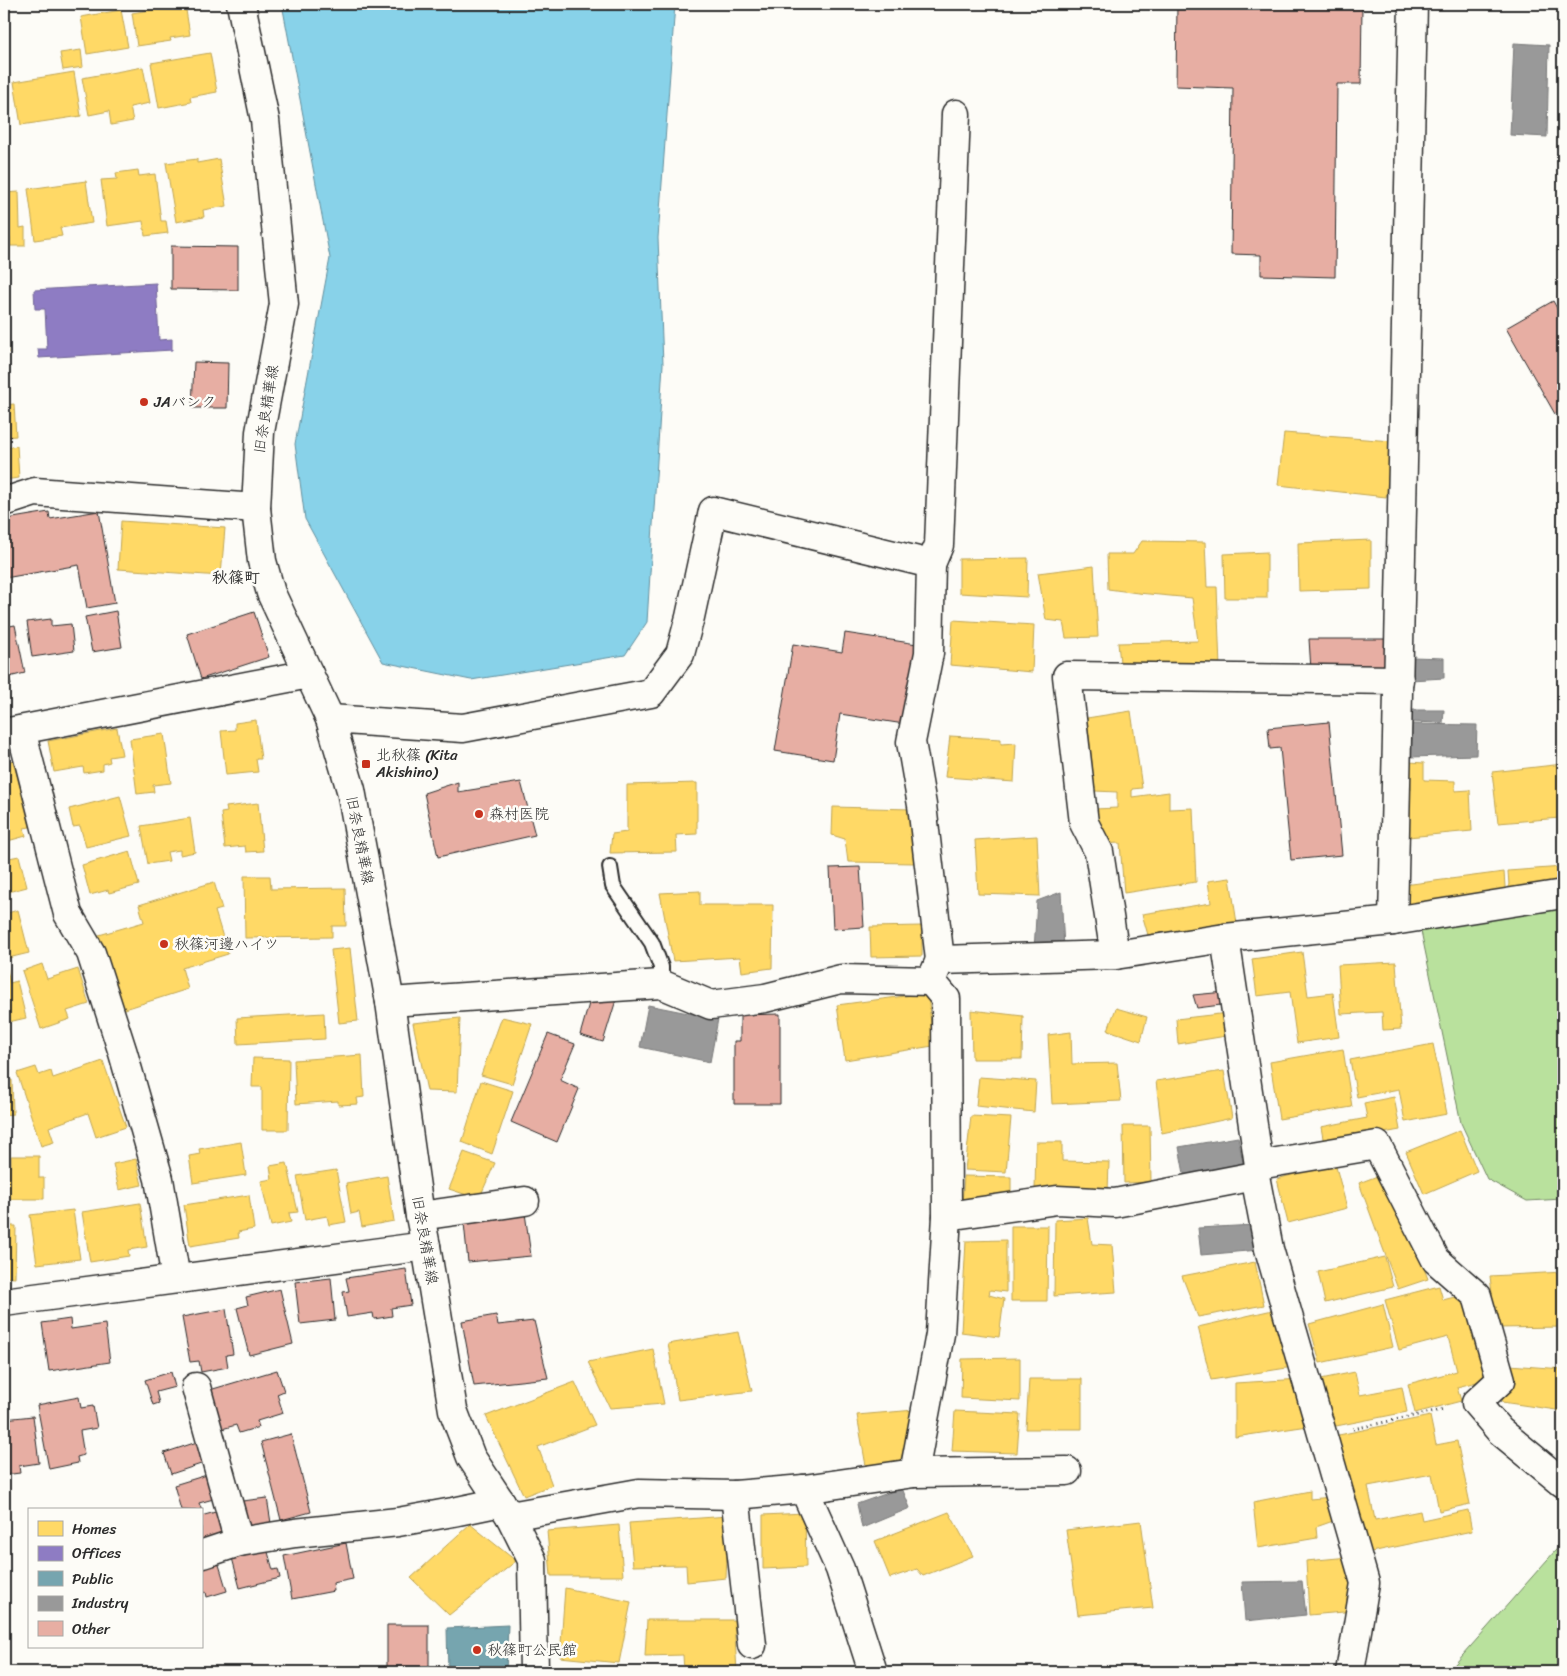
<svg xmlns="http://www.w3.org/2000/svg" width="1567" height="1676" viewBox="0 0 1567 1676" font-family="Sriracha,'Klee One',sans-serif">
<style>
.green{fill:#b9e19d;stroke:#728664}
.water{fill:#88d2e9;stroke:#638f9d}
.homes{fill:#ffd966;stroke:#bfa554}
.offices{fill:#8e7cc3;stroke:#706495}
.public{fill:#76a5af;stroke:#608087}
.industry{fill:#999;stroke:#787878}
.building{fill:#e7aea3;stroke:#2b2b2b}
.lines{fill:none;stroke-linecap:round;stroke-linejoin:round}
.service-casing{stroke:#2b2b2b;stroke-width:18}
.minor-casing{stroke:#2b2b2b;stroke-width:31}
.path{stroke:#2b2b2b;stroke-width:3;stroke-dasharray:1 4;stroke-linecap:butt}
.service{stroke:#fdfcf7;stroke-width:14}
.minor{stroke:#fdfcf7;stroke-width:28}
.poi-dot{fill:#c8321e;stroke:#fdfcf7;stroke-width:2}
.labels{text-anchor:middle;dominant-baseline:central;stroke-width:5;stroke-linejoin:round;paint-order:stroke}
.poi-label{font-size:15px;fill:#2b2b2b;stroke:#fdfcf7;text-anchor:start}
.street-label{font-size:15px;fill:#2b2b2b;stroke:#fdfcf7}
.neighbourhood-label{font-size:16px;font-weight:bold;fill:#2b2b2b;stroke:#fdfcf7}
</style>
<rect width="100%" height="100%" fill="#fdfcf7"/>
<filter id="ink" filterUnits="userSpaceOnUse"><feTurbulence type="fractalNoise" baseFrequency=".02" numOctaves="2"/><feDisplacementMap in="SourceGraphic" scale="10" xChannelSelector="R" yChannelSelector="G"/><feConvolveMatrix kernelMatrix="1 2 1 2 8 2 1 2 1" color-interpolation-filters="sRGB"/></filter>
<g filter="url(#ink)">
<g class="green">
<path d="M1563,906V1199L1527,1201L1487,1179L1461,1123L1421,931Z"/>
<path d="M1563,1542V1672H1448Z"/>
</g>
<path class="water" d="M282,4H675L658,238L663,364L647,622L625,655L471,680L383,662L305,519L295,444L330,258Z"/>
<g class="homes">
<path d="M185,4L190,35L170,38L171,41L137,46L132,13Z"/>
<path d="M121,10L128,47L87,54L81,17Z"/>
<path d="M81,50L83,67L63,70L60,53Z"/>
<path d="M210,53L217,92L190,97L191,102L159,108L151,63Z"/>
<path d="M143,67L150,103L130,107L133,121L111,125L109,111L89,115L82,78Z"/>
<path d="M74,72L81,116L21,125L14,82Z"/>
<rect x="4" y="133" width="3" height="44"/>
<path d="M197,159V163L219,159L227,206L203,210L204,217L176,222L166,163Z"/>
<path d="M138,170L139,176L155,174L161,221H166L168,233L145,236L143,221L107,226L101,180L117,179L116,173Z"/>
<path d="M86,181L92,223L60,228L62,236L35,240L28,189Z"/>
<path d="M19,192L20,228L25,227V246H10V237H4V193Z"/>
<path d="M4,265L6,307H4Z"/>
<path d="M4,317H7L8,353H4Z"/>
<path d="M14,404L16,436L4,437V405Z"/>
<path d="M1284,433L1392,441L1386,497L1278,485Z"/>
<path d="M17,446L19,478L4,480V448Z"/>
<path d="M121,521L225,528L221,576L118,569Z"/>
<path d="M1371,540V589L1299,591L1298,543Z"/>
<path d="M1142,541L1205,542L1207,587H1217L1220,668L1121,672L1118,643L1198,641L1192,598L1138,593L1108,589L1107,554H1133Z"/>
<path d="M1267,552V598H1225L1224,554Z"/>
<path d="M1028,558L1027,597L959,593V559Z"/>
<path d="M1094,566L1098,637L1066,638L1063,622L1046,620L1038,573Z"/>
<path d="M953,620L1034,625L1032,672L950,665Z"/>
<path d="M1131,711L1142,788L1132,789V797L1169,792V809L1193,808L1196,882L1124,893L1120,843L1101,844L1094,809L1117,808V792L1095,791L1087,718Z"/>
<path d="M256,720L261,759H256L258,772L226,775L221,731L235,730V723Z"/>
<path d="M117,728L122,755L109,757L110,762L103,764V770L84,773L83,767L54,772L48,741Z"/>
<path d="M164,734L171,783L153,785L154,792L137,794L130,739Z"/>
<path d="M950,736L1001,739V744L1016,743L1014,782L945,777Z"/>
<path d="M13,760L30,827L24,828L26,836L4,842V763Z"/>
<path d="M1409,762L1424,763V780L1455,781V791L1470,790L1472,831L1408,837L1404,792L1411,790Z"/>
<path d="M1563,764V836L1560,818L1498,823L1492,772Z"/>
<path d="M697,783V834L676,835L677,852L610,853L612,834L627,832V785Z"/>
<path d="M120,796L131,836L86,847L80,826L73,827L69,809Z"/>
<path d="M258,803L263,851L246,852L245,846L225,848L221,813L227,812L226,807Z"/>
<path d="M833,807L910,809L914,863L848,862L845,839L832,835Z"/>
<path d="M190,818L195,852L180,855V850L167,852L169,861L148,864L141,826Z"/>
<path d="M1037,836L1040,896L978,894L975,840Z"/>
<path d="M130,851L139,885L109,893L108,890L90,895L82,865Z"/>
<path d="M19,856L27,887L4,893V859Z"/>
<path d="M1563,867V892L1510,899L1508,871Z"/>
<path d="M1504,872L1506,901L1405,914L1404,885Z"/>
<path d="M244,876H270L271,889L345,888L346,926H332V937L245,938Z"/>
<path d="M1230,878L1238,930L1150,942L1142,914L1211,903L1208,881Z"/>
<path d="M214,882L222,909L215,911L228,954L182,968L188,989L122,1010L99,935L144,922L139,905Z"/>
<path d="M700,891V905H773L772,968L742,972L740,957L673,961L660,893Z"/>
<path d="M18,910L29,953L4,959V914Z"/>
<path d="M922,926V956L871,957L870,927Z"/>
<path d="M350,948L358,1021L339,1023L331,950Z"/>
<path d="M1302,952L1308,996L1333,993L1339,1037L1297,1043L1290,992L1257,996L1252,959Z"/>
<path d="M1396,962L1401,1029L1383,1030L1382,1012L1341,1014L1338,965Z"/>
<path d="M42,964L47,979L78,969L89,1004L67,1011L70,1019L41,1029L22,971Z"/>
<path d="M7,969L10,983L17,981L26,1018L4,1023L7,1035L4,1036V970Z"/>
<path d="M928,993L933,1046L845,1060L837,1005Z"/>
<path d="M1116,1008L1147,1017L1141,1041L1108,1030Z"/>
<path d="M971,1010L1023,1016L1022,1059H972Z"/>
<path d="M324,1013L325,1039L238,1044L237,1018Z"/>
<path d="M1228,1013L1232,1035L1178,1044L1176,1019Z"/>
<path d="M502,1017L532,1024L512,1084L481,1075Z"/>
<path d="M460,1018L457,1092L427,1091L413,1023Z"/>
<path d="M1071,1032L1072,1064L1117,1063L1121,1101L1052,1104L1048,1035Z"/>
<path d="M1433,1044L1447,1114L1405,1122L1399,1089L1357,1097L1350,1060Z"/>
<path d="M1343,1049L1352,1107L1279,1119L1270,1062Z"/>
<path d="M362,1055L364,1097L357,1098L358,1104L338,1105V1101L296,1104L294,1060Z"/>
<path d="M253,1058L289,1059L288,1130H262V1087H252Z"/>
<path d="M103,1061L126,1127L96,1137L88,1113L49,1127L54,1142L41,1146L17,1073L36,1067L39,1075L51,1071L53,1078Z"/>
<path d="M1224,1071L1232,1118L1162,1133L1156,1081Z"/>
<path d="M979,1077L1036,1081L1034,1112L976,1106Z"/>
<path d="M12,1080L13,1114L4,1115V1081Z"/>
<path d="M481,1081L513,1091L492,1154L462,1142Z"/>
<path d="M1394,1097L1400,1130L1324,1144L1321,1127L1367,1118L1364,1103Z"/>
<path d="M971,1116L1011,1118L1006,1172L965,1170Z"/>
<path d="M1123,1126H1150L1151,1182L1124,1183Z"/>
<path d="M1460,1130L1477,1171L1424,1194L1406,1152Z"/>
<path d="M241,1142L246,1175L193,1183L189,1156L200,1154L199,1149Z"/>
<path d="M1036,1142H1062V1161L1109,1162L1108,1192L1035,1191Z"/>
<path d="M464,1152L495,1163L479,1199L449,1189Z"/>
<path d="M11,1156H39V1178H44V1199H4V1166H11Z"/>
<path d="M136,1159L142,1185L119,1190L113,1164Z"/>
<path d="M287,1163L298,1212L289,1213L291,1222L271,1226L261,1181L272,1179L270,1166Z"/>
<path d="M1335,1163L1347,1208L1288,1223L1277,1179Z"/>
<path d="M336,1170L346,1222L329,1225L327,1216L305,1220L297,1176Z"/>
<path d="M1388,1172L1428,1279L1398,1289L1359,1183Z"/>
<path d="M387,1176L394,1221L362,1227L359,1212L351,1214L346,1183Z"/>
<path d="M964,1176L1011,1177V1204H962Z"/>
<path d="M249,1195L254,1229L238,1232L239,1238L190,1246L184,1205Z"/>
<path d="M140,1203L147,1247L128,1250L129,1256L90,1262L82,1212Z"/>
<path d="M73,1210L80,1259L37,1264L30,1215Z"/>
<path d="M1088,1218L1092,1244L1112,1245L1116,1292L1054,1296L1055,1220Z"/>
<path d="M4,1220H11V1226H16L15,1278L4,1277Z"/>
<path d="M1011,1226H1048L1047,1301H1011Z"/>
<path d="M1006,1240V1292L990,1290L989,1295L1004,1299L999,1337L961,1332L966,1241Z"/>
<path d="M1385,1257L1393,1287L1325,1303L1318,1272Z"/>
<path d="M1255,1262L1264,1305L1198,1317L1182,1276Z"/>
<path d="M1563,1272V1327L1496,1328L1490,1276Z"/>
<path d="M1439,1286L1443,1300L1466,1294L1489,1379L1457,1387L1461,1401L1415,1413L1408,1384L1457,1371L1448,1337L1399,1350L1385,1300Z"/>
<path d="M1383,1304L1393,1347L1320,1363L1309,1324Z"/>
<path d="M1277,1309L1293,1367L1211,1380L1198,1327Z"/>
<path d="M738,1332L752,1391L678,1400L668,1344Z"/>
<path d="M653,1349L664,1404L610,1408L588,1362Z"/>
<path d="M1020,1358V1401L961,1398L962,1359Z"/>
<path d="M1509,1365L1563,1369V1411L1502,1402Z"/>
<path d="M1355,1372L1360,1395L1402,1387L1407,1412L1331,1427L1321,1379Z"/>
<path d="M1029,1379H1082V1429H1026Z"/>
<path d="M1302,1379L1308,1426L1235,1437V1383Z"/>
<path d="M575,1382L595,1425L538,1447L552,1485L524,1496L486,1416Z"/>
<path d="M915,1410L899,1465L866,1466L857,1415Z"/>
<path d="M955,1411L1020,1414L1017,1453L952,1451Z"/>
<path d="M1430,1416L1436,1445L1457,1441L1470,1504L1439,1511L1432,1474L1368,1486L1375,1520L1420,1511L1422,1520L1468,1510L1472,1531L1366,1553L1334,1436Z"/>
<path d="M1310,1491V1499L1332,1497L1336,1520L1316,1527L1317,1538L1258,1548L1253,1502Z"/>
<path d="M949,1512L973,1556L923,1576L917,1569L890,1578L875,1541Z"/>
<path d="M805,1513L806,1567L763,1569V1515Z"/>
<path d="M729,1516L726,1578L687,1582L686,1565L633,1566L629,1523Z"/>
<path d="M1141,1521L1153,1608L1078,1615L1066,1530Z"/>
<path d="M470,1524L516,1561L449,1615L411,1578Z"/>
<path d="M619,1525L623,1576H551L547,1531Z"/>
<path d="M1349,1557L1355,1611L1309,1615L1306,1561Z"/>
<path d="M565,1588L631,1602L619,1663L560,1657Z"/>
<path d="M647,1620H734L737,1672H684L683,1655L645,1656Z"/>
</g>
<path class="offices" d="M156,283L159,340L172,339V350L39,358L38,349H47L45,309H35L34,290Z"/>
<path class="public" d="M508,1625L506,1672H448L447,1628Z"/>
<g class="industry">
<path d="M1514,43L1549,45L1547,137L1510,135Z"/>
<path d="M1412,657L1444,658V678L1411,680Z"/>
<path d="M1409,710H1444L1443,723L1409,722Z"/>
<path d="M1410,724L1477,725L1476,755L1410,757Z"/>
<path d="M1061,892L1064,948L1034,950L1037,901Z"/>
<path d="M648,1005L718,1019L710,1062L640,1047Z"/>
<path d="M1238,1137L1244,1168L1185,1179L1179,1147Z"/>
<path d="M1255,1225L1259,1250L1201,1255L1198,1228Z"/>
<path d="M902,1488L910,1508L862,1528L857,1504Z"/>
<path d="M1302,1581L1306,1615L1245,1621L1242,1582Z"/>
</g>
<g class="building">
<path d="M1177,4H1362L1361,84H1337L1335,277L1261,275V255L1231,254L1233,88L1176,86Z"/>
<path d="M171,246L238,247V290L171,289Z"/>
<path d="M1553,301L1563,319V409L1555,414L1506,328Z"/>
<path d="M194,362L228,363L227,408H192Z"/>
<path d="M99,511L115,603L87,608L79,565L5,578L4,527L9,526L7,519L49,512L50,519Z"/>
<path d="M116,611L122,647L92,652L85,617Z"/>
<path d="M254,612L269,657L201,679L187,634Z"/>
<path d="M51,619V626L71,624L74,651L32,657L27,622Z"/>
<path d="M15,625L25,673L9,677L11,685L4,687V627Z"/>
<path d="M845,633L917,644L904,724L840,714L833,760L775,751L793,644L842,652Z"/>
<path d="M1309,639H1386V671L1311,670Z"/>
<path d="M1329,722L1342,855L1291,860L1280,748L1270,749L1268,728Z"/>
<path d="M458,782V792L521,782L535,835L438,857L424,793Z"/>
<path d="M860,867L864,927L833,929L830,868Z"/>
<path d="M1225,992L1229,1004L1197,1008L1193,995Z"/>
<path d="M592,993L616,1000L603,1042L580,1035Z"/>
<path d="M780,1014V1104H734V1041H740V1015Z"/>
<path d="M548,1034L575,1044L560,1080L579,1089L557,1142L511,1122Z"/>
<path d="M525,1213L531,1256L468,1262L464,1223Z"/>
<path d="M406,1269L411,1305L391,1308L392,1316L374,1319L373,1313L347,1317L343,1292L349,1291L346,1278Z"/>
<path d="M331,1278L335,1320L300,1324L295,1282Z"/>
<path d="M280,1289L293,1344L249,1355L237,1308L248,1305L246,1297Z"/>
<path d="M226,1309L233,1354L226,1355L228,1367L201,1372L199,1361L190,1362L182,1317Z"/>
<path d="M496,1315L498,1325L534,1321L548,1378L474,1386L462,1321Z"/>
<path d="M70,1319L71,1329L105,1324L110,1362L49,1371L42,1323Z"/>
<path d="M277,1370L284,1391L277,1394L283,1413L257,1421L259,1427L239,1433L236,1425L215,1431L203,1392Z"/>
<path d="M171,1372L175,1387L156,1392L159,1403L153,1405L145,1380Z"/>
<path d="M79,1397L81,1408L93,1406L97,1428L80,1431L84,1455L77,1457L78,1463L49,1469L37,1405Z"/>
<path d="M33,1416L39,1463L19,1466L20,1473L4,1475V1419Z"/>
<path d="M291,1434L311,1512L281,1520L261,1442Z"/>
<path d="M200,1441L207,1462L171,1474L164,1453Z"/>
<path d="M210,1474L217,1498L199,1503L202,1511L181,1510L174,1485Z"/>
<path d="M267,1498L271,1523L238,1528L234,1502Z"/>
<path d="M219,1511L226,1534L201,1545V1516Z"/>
<path d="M346,1543L353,1579L333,1583L334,1591L292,1599L284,1556Z"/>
<path d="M266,1545L273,1570L278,1569L280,1578L240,1588L231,1554Z"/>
<path d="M217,1558L227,1591L207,1597L206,1592L201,1594V1563Z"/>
<path d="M387,1625H429V1672L387,1671Z"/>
</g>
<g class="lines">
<defs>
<path id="service" d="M610,867L613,886L652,943L661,967V984"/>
<g id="minor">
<path d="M241,4L265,120L284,304L260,432L256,508L262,561L271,593L330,719L351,790L390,1002L420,1216L426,1246L453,1410L471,1457L510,1516L532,1560L534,1672"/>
<path d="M4,502L35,492L256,508"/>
<path d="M931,564L939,545L956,114"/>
<path d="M330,719L463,728L651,693L680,654L690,617L713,511L931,564L929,653L911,742L922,805L940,960"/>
<path d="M21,730L68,914L91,953L123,1053L159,1179L176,1279"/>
<path d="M4,733L309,674"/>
<path d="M1393,921L1413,4"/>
<path d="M1225,938L1259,1165L1255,1176L1269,1249L1365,1583L1350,1672"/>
<path d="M1115,955L1099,852L1084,823L1067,676L1399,680"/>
<path d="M390,1002L661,984L711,1005L765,998L841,979L931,981L940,960L1115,955L1225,938L1393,921L1563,894"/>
<path d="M1259,1165L1377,1145L1436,1260L1477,1296L1501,1380L1476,1403L1500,1431L1563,1483"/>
<path d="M420,1216L525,1201"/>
<path d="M947,1216L1057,1200L1115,1203L1255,1176"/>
<path d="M4,1302L426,1246"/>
<path d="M196,1387L239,1542"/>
<path d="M914,1473L1067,1471"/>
<path d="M804,1489L840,1569L873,1672"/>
<path d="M735,1495L752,1645"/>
<path d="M510,1516L639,1493L735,1495L804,1489L914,1473L940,1334L947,1216L946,999L931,981"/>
<path d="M203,1554L239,1542L295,1533L398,1522L453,1512L501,1502"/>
</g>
</defs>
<use href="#service" class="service-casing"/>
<use href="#minor" class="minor-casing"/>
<path class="path" d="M1353,1429L1445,1409"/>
<use href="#service" class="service"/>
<use href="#minor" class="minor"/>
</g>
</g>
<g class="poi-dot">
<circle cx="144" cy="402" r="5"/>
<rect x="361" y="759" width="10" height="10" rx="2.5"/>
<circle cx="479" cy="814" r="5"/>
<circle cx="164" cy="944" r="5"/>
<circle cx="477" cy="1650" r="5"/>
</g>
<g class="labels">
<g class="poi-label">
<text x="154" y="402">JAバンク</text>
<text x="376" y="755">北秋篠 (Kita<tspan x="376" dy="17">Akishino)</tspan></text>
<text x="489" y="814">森村医院</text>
<text x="174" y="944">秋篠河邊ハイツ</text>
<text x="487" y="1650">秋篠町公民館</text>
</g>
<g class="street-label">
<text transform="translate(266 409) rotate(-81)">旧奈良精華線</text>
<text transform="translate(360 840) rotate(79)">旧奈良精華線</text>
<text transform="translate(425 1240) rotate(80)">旧奈良精華線</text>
</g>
<g class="neighbourhood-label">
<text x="236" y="577">秋篠町</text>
</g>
</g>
<rect width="1567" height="1676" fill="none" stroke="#fdfcf7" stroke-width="20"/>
<rect x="10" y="10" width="1547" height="1656" fill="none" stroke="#2b2b2b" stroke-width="2" filter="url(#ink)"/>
<rect x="28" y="1508" width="175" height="140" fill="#fdfcf7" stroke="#a9a8a5"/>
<rect x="38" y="1521" width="25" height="15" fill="#ffd966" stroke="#a9a8a5"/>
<text x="72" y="1534" font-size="15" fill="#2b2b2b">Homes</text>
<rect x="38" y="1546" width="25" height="15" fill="#8e7cc3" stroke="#a9a8a5"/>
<text x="72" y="1558" font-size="15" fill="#2b2b2b">Offices</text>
<rect x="38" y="1571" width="25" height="15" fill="#76a5af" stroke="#a9a8a5"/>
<text x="72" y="1584" font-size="15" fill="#2b2b2b">Public</text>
<rect x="38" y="1596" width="25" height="15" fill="#999999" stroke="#a9a8a5"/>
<text x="72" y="1608" font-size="15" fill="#2b2b2b">Industry</text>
<rect x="38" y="1621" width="25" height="15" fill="#e7aea3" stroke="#a9a8a5"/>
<text x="72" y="1634" font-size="15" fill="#2b2b2b">Other</text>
</svg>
